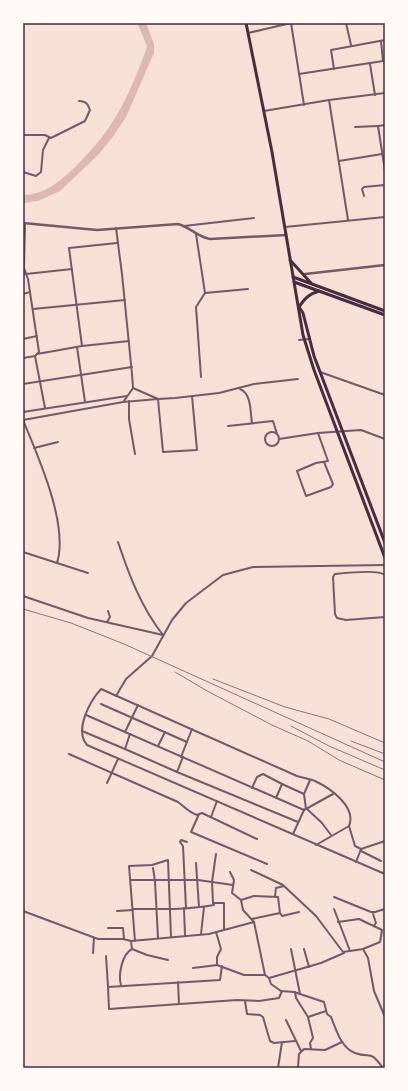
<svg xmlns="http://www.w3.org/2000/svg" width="408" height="1091" viewBox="0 0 408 1091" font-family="'Noto Serif',serif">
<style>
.water{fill:#dcb8b0}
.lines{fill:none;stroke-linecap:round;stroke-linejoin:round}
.minor{stroke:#755966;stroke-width:2}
.tertiary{stroke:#755966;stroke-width:2.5}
.primary{stroke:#4a2c40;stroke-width:3}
.rail{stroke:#8f747c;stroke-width:1}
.neatline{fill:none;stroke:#4a2c40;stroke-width:1.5}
</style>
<rect width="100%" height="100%" fill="#f7e1d7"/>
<path class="water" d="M137,23H146L154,44V53L126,117L112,138L98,155L60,191L38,201L23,203V195C46,194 59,182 75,167C113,130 126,102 145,53L147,46Z"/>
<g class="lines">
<g class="minor">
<path d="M291,23L304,105"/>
<path d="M346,23L351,45"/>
<path d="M248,33L291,23"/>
<path d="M370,64L375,95"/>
<path d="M334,69L331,50L385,40"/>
<path d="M299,74L383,61L381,41"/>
<path d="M329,100L348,220"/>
<path d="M264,111L329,100L385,93"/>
<path d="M385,125L378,126L385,171"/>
<path d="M355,127L378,126"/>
<path d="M23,135H45L51,138L85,121L90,110C88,104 86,101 79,101"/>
<path d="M339,161L382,154"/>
<path d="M23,172L36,176L41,172L43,150L49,138"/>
<path d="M364,196L362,189L364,187L385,185"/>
<path d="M184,226L254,218"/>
<path d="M285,227L385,217"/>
<path d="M116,228L122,274L132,374L133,388L124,401"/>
<path d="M196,234L205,293L196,307L201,377"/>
<path d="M117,243L69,248L82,346L129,341"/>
<path d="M23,273L26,274L72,269"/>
<path d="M205,293L248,289"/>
<path d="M23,294L30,292"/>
<path d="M33,309L125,300"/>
<path d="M23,339L37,336"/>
<path d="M299,340L309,339"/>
<path d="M77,347L85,402"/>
<path d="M37,354L82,346"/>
<path d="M35,356L45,408"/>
<path d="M23,358L35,356L39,352L28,279L24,268L25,224"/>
<path d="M320,372L385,395"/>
<path d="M23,384L132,367"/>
<path d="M133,388L158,399L175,398L219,393L254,384L298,379"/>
<path d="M240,389C252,394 250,412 252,423"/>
<path d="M129,401V419L135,454"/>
<path d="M23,412L127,396"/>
<path d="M23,420L123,402L158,399L163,452L197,450L192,396"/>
<path d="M23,420C38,456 69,525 57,563"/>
<path d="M228,426L273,421L277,434"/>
<circle cx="272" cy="439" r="7"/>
<path d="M318,433L361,430L385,439"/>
<path d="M279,439L318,433L328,461L316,463L297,471L306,496L331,487L333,484L324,462"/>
<path d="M34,448L58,442"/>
<path d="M118,542C129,575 141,607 163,635"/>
<path d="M23,552L88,573"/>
<path d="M385,575C379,569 345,573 335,574L333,577L335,614L337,618L346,620L385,617"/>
<path d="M23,596L88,618L163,635"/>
<path d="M107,622L110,617L108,611"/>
<path d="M116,696L126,679L152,656L172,620L186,603L223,575L253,567L385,565"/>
<path d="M101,704L187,742"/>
<path d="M86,715L304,810L333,794"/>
<path d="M82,731L125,749"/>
<path d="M125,732L138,705"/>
<path d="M130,734L125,749L177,772L183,757"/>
<path d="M158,746L165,732"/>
<path d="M69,754L178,802C185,807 188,812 197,815L202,813L257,839"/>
<path d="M181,757L192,729"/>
<path d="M177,772L298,822"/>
<path d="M107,783L118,759"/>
<path d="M282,784L304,794L310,780"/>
<path d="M252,788L257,777L263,774L282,784L276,798"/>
<path d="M304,794L306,809"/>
<path d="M307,809L322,823L331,835"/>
<path d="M199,814L191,832L267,864"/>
<path d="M211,817L217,801"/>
<path d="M349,826L355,846L361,849"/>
<path d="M293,834L304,810"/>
<path d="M316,845L349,826C357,807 330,788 315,781C310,779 303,778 297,776L101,689C90,701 74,730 87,745L385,874"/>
<path d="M361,851L381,861"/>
<path d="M356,862L361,849L385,841"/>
<path d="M196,863L199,907"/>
<path d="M153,868L155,881L158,938"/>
<path d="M251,870L283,885"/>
<path d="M230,872L234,880L232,893L241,900L243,910L254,922L265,975L269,978L271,984L281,991L294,992L324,1002L327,1014L331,1017C336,1029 341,1048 355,1053C372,1059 369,1049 383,1068"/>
<path d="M131,880H198L233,885"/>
<path d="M275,896L276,888L284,886L316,916L343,952L363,949L380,942L382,930L359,919L338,922"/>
<path d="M334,897L371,912H375L385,909"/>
<path d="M241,900L254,896L278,897L280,913"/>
<path d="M213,903L212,882L216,854"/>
<path d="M184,908L185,935"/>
<path d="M186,908L183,846L180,842L181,840L187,842"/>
<path d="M133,909C160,909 187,910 214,905L213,903H224V930"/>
<path d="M334,909L350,951"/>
<path d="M23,911L98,939H123L131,941L209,934L254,922"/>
<path d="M117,911L133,910"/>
<path d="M373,914L376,923L374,926"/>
<path d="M252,919L280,913L282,916L299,912"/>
<path d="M108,928H123L124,939"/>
<path d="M216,932L221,949L217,957V965"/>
<path d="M201,934L204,907"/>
<path d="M131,941L132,949"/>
<path d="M135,941L129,866L152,865L168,860L171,937"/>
<path d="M291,949L300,994"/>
<path d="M304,949L309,967"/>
<path d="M363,949L368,958L374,991L385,1017"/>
<path d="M93,953L94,938"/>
<path d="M106,956L108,987"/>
<path d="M222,966L220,980L108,987L109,1009L237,1000L259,1001L279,998L282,991"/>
<path d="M193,968L217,965L244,975H265"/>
<path d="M269,978L321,963L344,953"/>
<path d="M178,982L179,1004"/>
<path d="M121,985C118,975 122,954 132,949L147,955L168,960"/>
<path d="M295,992L296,998L308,1017L313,1038L310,1043L311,1049"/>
<path d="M245,1001L247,1014L260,1015L263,1017L270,1041L274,1043L295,1041"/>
<path d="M308,1017L326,1011"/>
<path d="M286,1020L301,1051"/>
<path d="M298,1067L299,1054L304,1049L325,1050L342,1042"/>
<path d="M278,1068L282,1042"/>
</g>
<g class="tertiary">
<path d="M23,223L97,230L178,224C190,227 197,237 210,239L286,235"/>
<path d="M305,274L385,265"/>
</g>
<g class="primary">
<path d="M246,23L272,152L303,335L314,370L385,558"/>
<path d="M290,260L311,283"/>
<path d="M293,277L385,311"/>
<path d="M294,282L385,315"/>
<path d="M299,307L303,313L314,356L385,543"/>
<path d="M299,307C305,298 309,294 319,291"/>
</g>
<g class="rail">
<path d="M23,609L71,623L124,644L385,762"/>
<path d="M175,672L209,692L272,725L308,741L339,760L385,780"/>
<path d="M213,679L285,707L329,719L385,743"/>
<path d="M291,726L329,746L385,770"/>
<path d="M351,741L385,754"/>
</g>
</g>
<rect width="408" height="1091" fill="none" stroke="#fffaf5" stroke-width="48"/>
<rect x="24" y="24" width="360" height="1043" class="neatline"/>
</svg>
